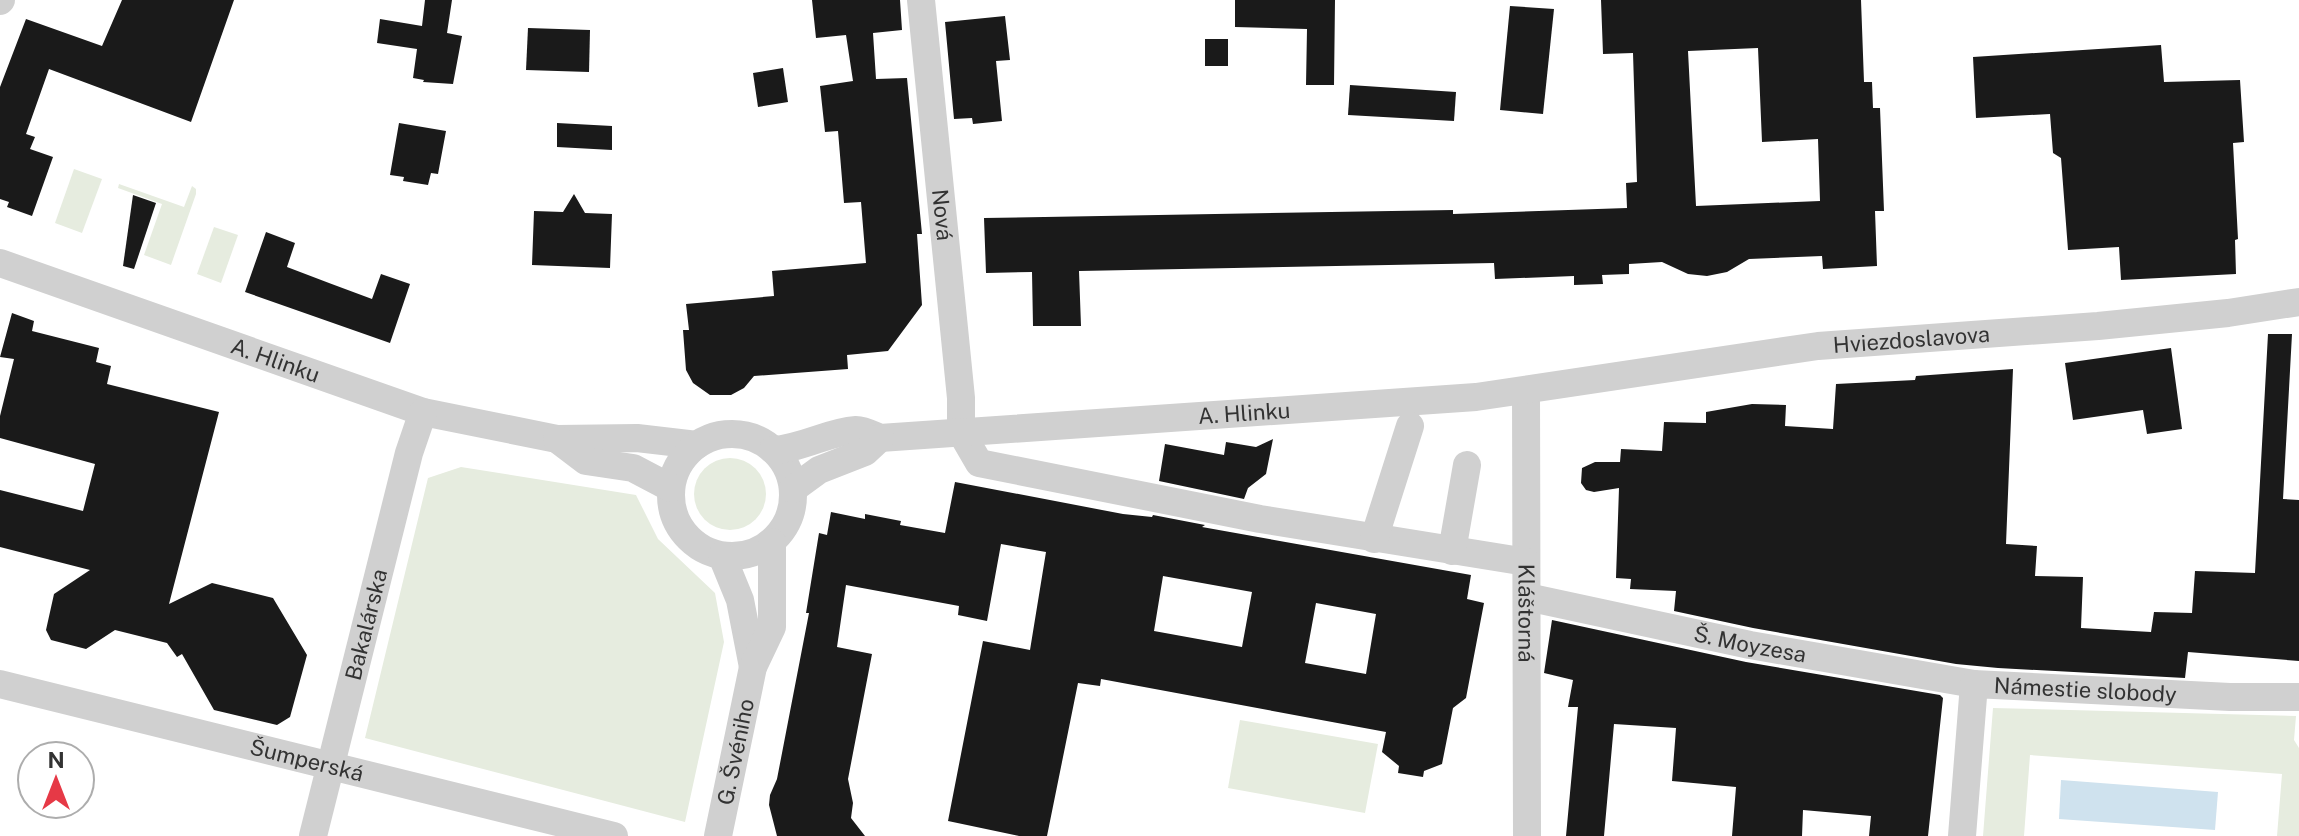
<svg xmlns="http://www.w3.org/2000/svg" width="2299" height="836" viewBox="0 0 2299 836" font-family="'Public Sans',sans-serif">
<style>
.green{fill:#e6ecdf}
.water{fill:#cfe2ee}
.building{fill:#1a1a1a;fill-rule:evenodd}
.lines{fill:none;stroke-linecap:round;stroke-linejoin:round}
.minor{stroke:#d0d0d0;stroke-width:28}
.labels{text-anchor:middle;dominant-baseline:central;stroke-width:8;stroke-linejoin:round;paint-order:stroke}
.street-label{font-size:22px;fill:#333;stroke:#fff}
</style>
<rect width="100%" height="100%" fill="#fff"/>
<g class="green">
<path d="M74,169L102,179L82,233L55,223Z"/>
<path d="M119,184L184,207L192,186L196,189V194L171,265L144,255L162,204L118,188Z"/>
<path d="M214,227L238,235L221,283L197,274Z"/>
<circle cx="730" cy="494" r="36"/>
<path d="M461,467L636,495L658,539L715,593L724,642L685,822L365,738L428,478Z"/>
<path d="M1993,708L2296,716L2294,740L2299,748V836H2277L2282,774L2030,755L2024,836H1983Z"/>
<path d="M1240,720L1378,744L1365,813L1228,788Z"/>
</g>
<path class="water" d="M2061,780L2218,792L2215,830L2059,819Z"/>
<g class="building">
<path d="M122,0H234L191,122L49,69L26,134L35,137L30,149L53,157L32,216L7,207L9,202L0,199V87L26,19L102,46Z"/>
<path d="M425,0H452L447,33L462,36L453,84L423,82L424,80L413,78L417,49L377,43L380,19L422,26Z"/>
<path d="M812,0H900L902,30L873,33L876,79L907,78L922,234H917L922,305L888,351L847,355L848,369L754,376L744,388L731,395H710L693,383L686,370L683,330H689L686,304L774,296L772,271L866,263L861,202L844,203L838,131L825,132L820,86L853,81L846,35L816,38Z"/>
<path d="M1235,0H1335L1334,85H1306L1307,29L1235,27Z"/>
<path d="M1601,0H1861L1864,82H1872L1873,108H1880L1884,211H1875L1877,266L1823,269L1822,256L1749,259L1727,272L1707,276L1688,274L1662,262L1629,264V274L1602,275L1603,284L1574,285V276L1495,279L1494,263L1079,271L1081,326H1033L1032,272L986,273L984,218L1453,210V214L1627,208L1626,183L1637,182L1633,53L1603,54ZM1758,48L1762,142L1818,139L1820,201L1696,206L1688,51Z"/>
<path d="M1510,6L1554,9L1543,114L1500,110Z"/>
<path d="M1005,16L1010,60L996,61L1002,121L973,124L972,118L954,119L945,22Z"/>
<path d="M528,28L590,30L589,72L526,70Z"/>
<rect x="1205" y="39" width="23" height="27"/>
<path d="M2161,45L2164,82L2240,80L2244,142L2233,143L2238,239L2235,240L2236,274L2121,280L2119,247L2068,250L2061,158L2053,153L2050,114L1976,118L1973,57Z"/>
<path d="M783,68L788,102L758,107L753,73Z"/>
<path d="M1350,85L1456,92L1454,121L1348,115Z"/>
<path d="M399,123L446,131L438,174L431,173L428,185L403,181L404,177L390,175Z"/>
<path d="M557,123L612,126V150L557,147Z"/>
<path d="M574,194L585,213L612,214L610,268L532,265L534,211L563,212Z"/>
<path d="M133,195L156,203L134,269L123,266Z"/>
<path d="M266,232L295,243L287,267L329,283L372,299L381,274L410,284L390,343L245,292Z"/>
<path d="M12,313L34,321L32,331L99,348L96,362L111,366L107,384L219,412L169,604L212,583L273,598L307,655L290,717L277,725L214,710L182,654L177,657L167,643L115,630L86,649L51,640L46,630L54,594L90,570L0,547V490L83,511L95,464L0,438V416L14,359L0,357Z"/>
<path d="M2268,334H2292L2283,499L2299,500V661L2188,652L2185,678L1998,668L1956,664L1753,628L1674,611L1676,591L1630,589L1631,579L1616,578L1619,488L1594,492L1586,490L1581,483L1582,468L1595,462H1620L1621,449L1662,451L1664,422L1706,423V412L1752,404L1786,405L1785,426L1833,429L1836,384L1915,380L1916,376L2013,369L2006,544L2037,546L2035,576L2083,577L2081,628L2151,632L2154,612L2192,613L2195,571L2255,573Z"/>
<path d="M2171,348L2182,429L2147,434L2143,410L2073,420L2065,363Z"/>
<path d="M1273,439L1266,474L1248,488L1244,499L1159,481L1165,444L1224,455L1226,442L1256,447Z"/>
<path d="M955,482L1123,514L1152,517L1153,515L1205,525L1202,527L1471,575L1467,599L1484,603L1466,698L1453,708L1442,764L1424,771L1423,777L1398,773L1399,766L1382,752L1386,732L1101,679L1100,686L1078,683L1047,836H1019L948,821L983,641L1030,650L1046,552L1001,544L987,621L958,615L959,606L846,585L837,647L872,654L848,779L853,803L851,818L865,836H777L769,805L770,795L777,779L809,613H806L819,533L827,535L831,512L865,519V514L901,521L900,525L945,533ZM1163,576L1252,592L1242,647L1154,631ZM1316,603L1376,614L1366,674L1305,663Z"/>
<path d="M1552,620L1746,662L1940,695L1943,698L1928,836H1869L1871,816L1803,810L1802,836H1732L1736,787L1672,781L1676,728L1614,724L1604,836H1566L1578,707H1568L1573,680L1544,673Z"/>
</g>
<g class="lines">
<g class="minor">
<path id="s1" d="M921,0L961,398V432"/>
<path d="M0,1L1,0"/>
<path id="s2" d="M0,263L423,412L557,439L637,438L697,445"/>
<path id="s3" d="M1526,391L1527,836"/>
<path d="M961,432L979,463L1260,519L1526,562"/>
<circle cx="732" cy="495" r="61"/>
<path d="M557,439L586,461L633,468L671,488"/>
<path id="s4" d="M773,450C804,448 827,432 856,430C864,430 873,435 880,438L1476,397L1818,346L2098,326L2228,313L2299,302"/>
<path d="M793,489L819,470L865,452L880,438"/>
<path d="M1374,539L1410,426"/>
<path d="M1452,551L1467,465"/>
<path d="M722,556L740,600L753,667"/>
<path id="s5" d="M1527,597L1750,645L1974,684"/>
<path id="s6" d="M0,684L614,836"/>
<path id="s7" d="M313,836L409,453L423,412"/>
<path id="s8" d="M718,836L753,667L772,627V542"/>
<path id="s9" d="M1962,836L1974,684L2230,697H2299"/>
</g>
</g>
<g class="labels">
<g class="street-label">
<text stroke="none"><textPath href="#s1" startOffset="216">Nová</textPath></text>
<text stroke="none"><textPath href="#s4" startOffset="1148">Hviezdoslavova</textPath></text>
<text stroke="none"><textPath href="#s2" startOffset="292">A. Hlinku</textPath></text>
<text stroke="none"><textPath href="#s4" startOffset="476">A. Hlinku</textPath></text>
<text stroke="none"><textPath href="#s3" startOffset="222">Kláštorná</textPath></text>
<text stroke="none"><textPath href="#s7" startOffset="218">Bakalárska</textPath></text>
<text stroke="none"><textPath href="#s5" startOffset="228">Š. Moyzesa</textPath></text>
<text stroke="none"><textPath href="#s9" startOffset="264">Námestie slobody</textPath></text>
<text stroke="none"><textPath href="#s8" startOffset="86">G. Švéniho</textPath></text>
<text stroke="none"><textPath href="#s6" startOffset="316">Šumperská</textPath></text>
</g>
</g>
<g transform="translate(56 780)"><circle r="38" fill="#ffffff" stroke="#adadad" stroke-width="2"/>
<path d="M0-6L14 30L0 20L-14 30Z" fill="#e63946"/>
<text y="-12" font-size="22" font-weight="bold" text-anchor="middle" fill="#333333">N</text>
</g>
</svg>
